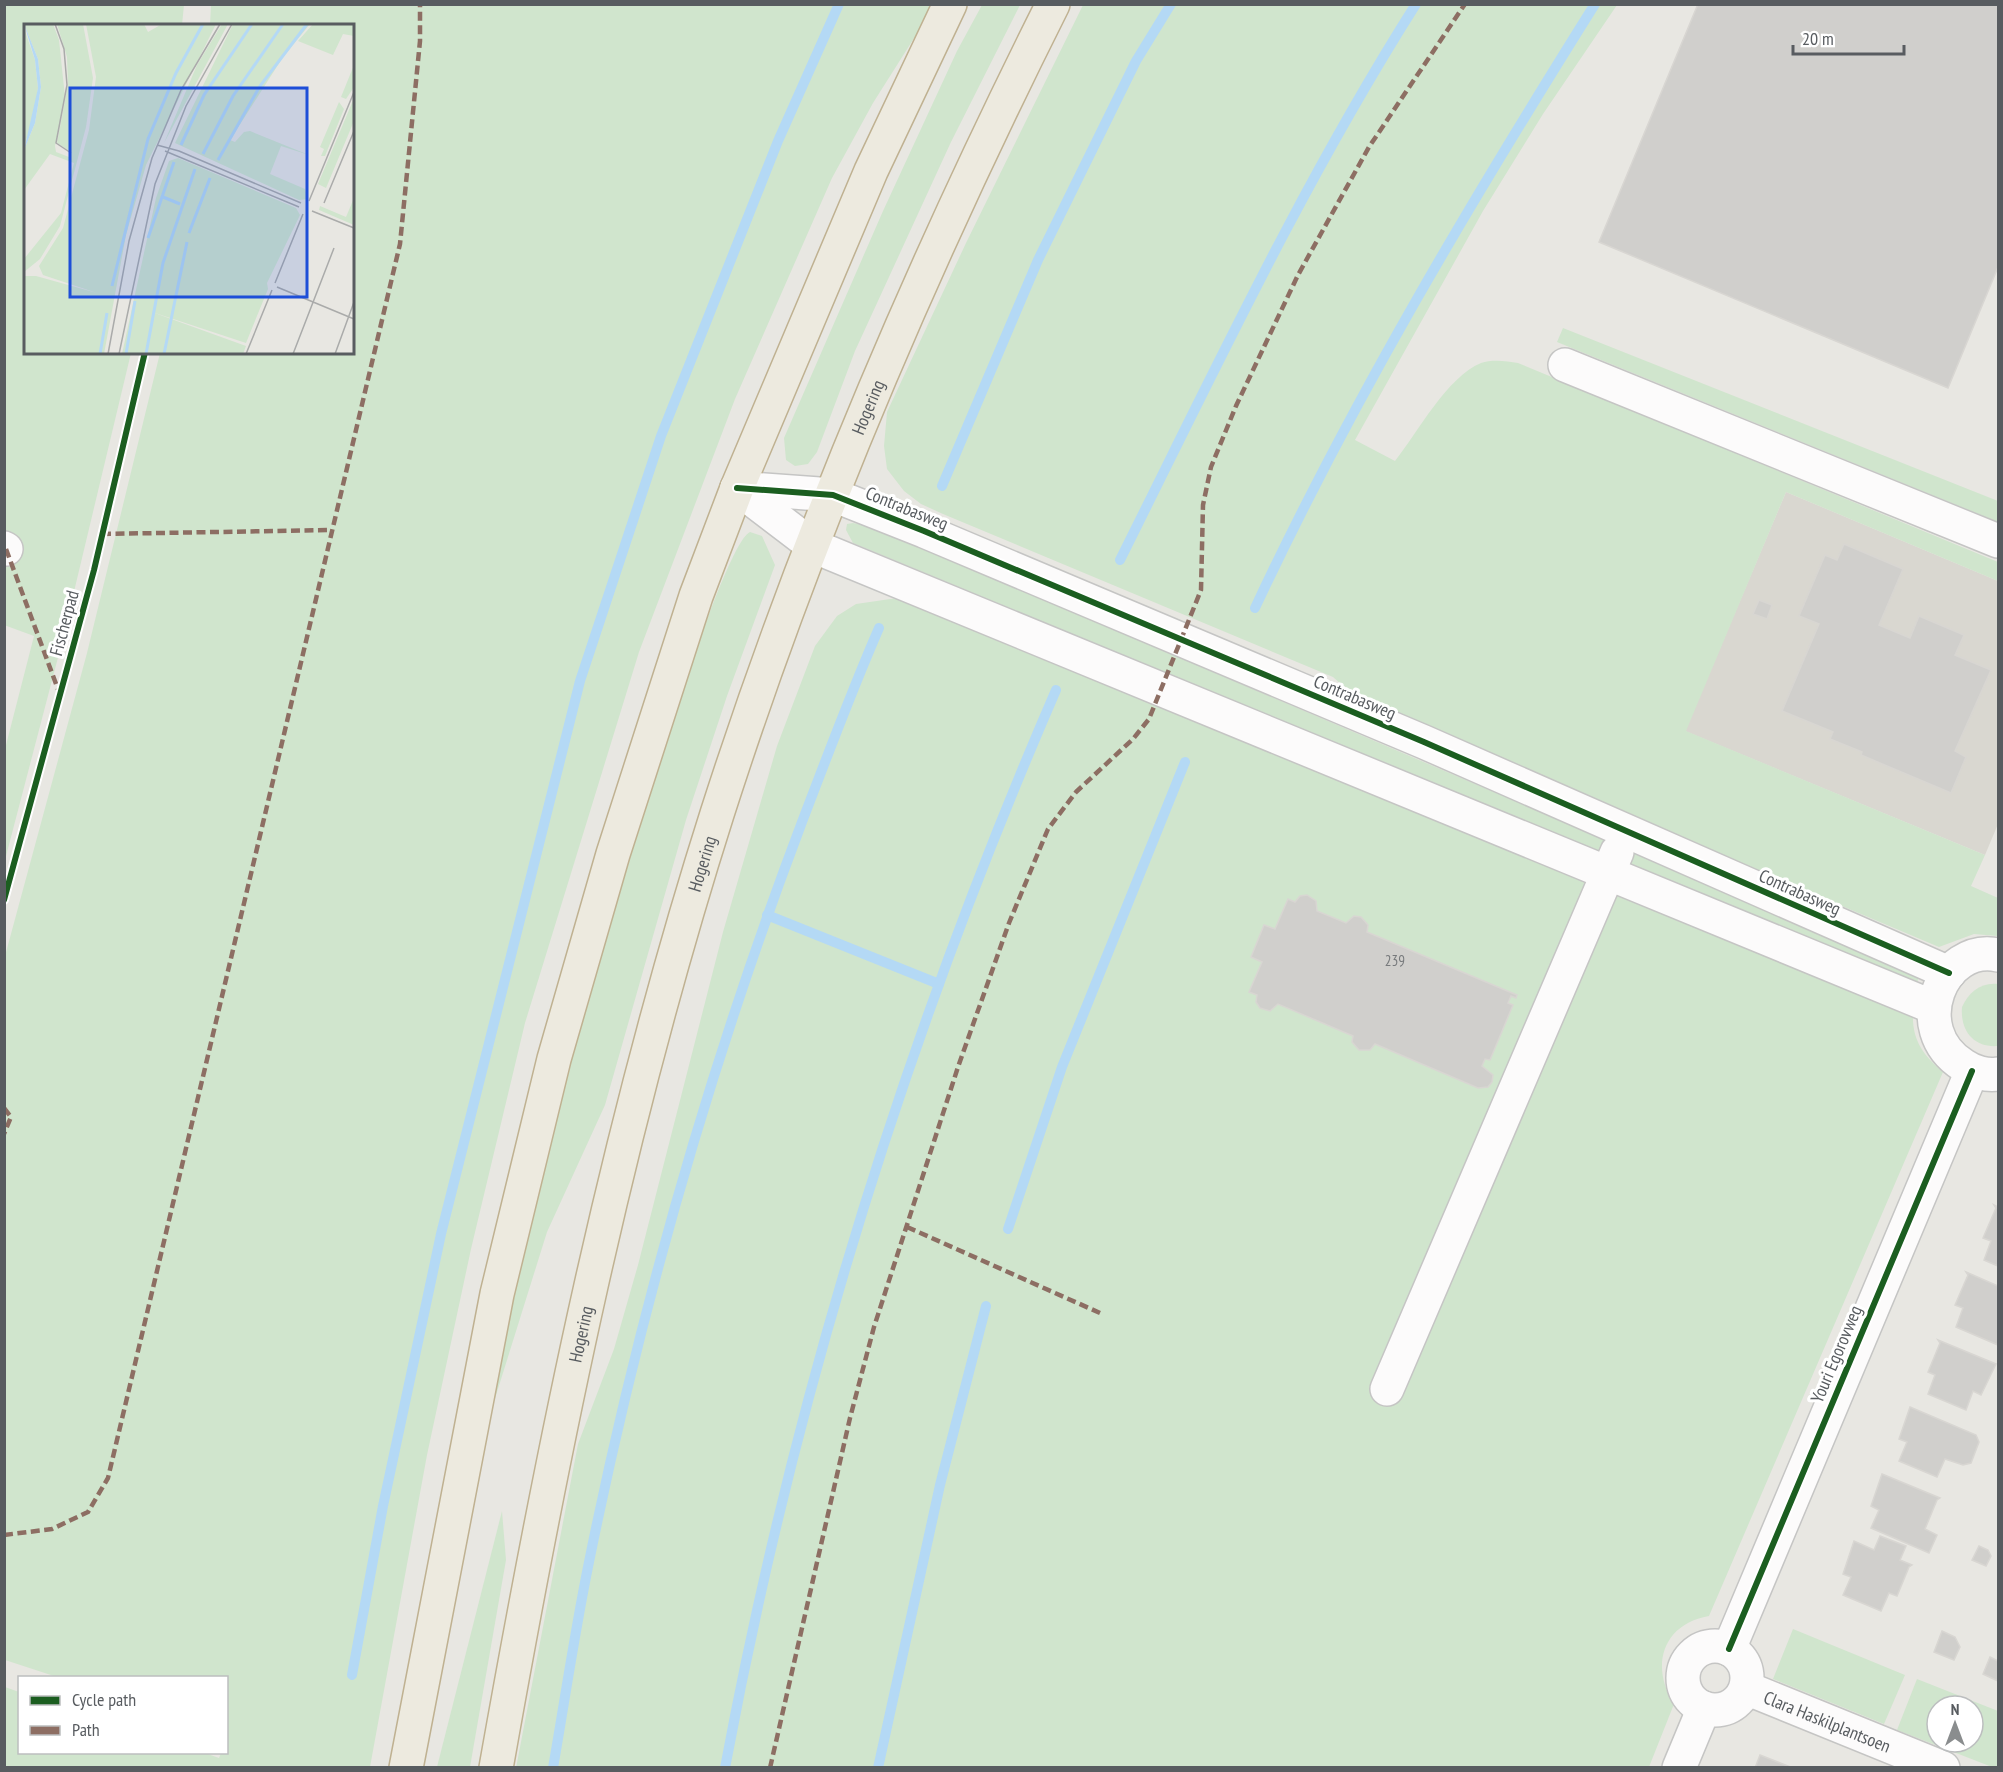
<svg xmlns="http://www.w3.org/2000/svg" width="2003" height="1772" viewBox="0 0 2003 1772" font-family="'PT Sans Narrow',sans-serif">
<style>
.education{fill:#d9d7d0}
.green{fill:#d0e5cd;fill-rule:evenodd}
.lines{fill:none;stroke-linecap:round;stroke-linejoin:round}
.stream{stroke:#b4d9f5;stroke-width:10}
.building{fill:#d0cfcc;stroke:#d8d6d2;stroke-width:1.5}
.minor-casing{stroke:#c5c5c4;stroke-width:36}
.highway-casing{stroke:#bfb191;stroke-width:36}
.minor{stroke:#fcfbfb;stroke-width:33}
.highway{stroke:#edeadf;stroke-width:33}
.quiet{stroke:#8d6e63;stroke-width:4.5;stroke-dasharray:9 4.5;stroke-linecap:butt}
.cycleway-casing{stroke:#fff;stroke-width:10}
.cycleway{stroke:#1b5e20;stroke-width:6}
.labels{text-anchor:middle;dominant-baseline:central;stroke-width:6;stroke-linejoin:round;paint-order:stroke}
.number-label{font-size:15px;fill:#777a7c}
.street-label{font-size:18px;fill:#585c60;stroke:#fff}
.inset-river{fill:none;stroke:#b4d9f5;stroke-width:3}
.inset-road{fill:none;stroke:#aaabaa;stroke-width:1.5}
.view{fill:#1d4ed8;fill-opacity:0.15;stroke:#1d4ed8;stroke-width:3}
.inset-edge{fill:none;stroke:#585c60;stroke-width:3}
</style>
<rect width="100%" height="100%" fill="#e8e7e2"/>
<path class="education" d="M1786,492L1998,581V824L1985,855L1685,731Z"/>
<g class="green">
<path d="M5,5H184L182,25L26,26V352L131,353L61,646L5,860V749L34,636L4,625Z"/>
<path d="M211,5H935L873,103L832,178L735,399L639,652L525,1023L471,1249L427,1455L370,1767H5V1687L19,1692L20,1752H202L219,1758L221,1753L226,1752V1678L57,1677L5,1660V956L87,653L160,353L352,352V26L210,25Z"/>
<path d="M982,5H1020L951,142L855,351L817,452L808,464L795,466L786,460L784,438L883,211L957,51Z"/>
<path d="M1083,5H1617L1543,114L1483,211L1355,440L1395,461C1418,432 1447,377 1481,363C1492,359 1507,361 1518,363L1998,562V581L1786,492L1686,731L1985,855L1971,886L1998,898V936L1974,934L1939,947L1362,703L1333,677L943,514L921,504L904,491L887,469L884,446L887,412L966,243Z"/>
<path d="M1563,328L1998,501V522L1557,342Z"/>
<path d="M853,523L876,528L1920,974L1916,986L853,543L846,530L847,524Z"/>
<path d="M750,532L762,536L775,565L727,696L686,820L605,1105L547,1232L482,1440C505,1334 525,1227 552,1123C570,1053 714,548 750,532Z"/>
<path d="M911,596L1913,1014C1912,1040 1923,1055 1943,1072L1709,1616C1662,1624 1650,1667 1674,1704L1649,1767L516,1768L578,1444L614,1349L638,1265L723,932L777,746L815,646L837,616L856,604Z"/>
<path d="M1998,984V1046C1974,1048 1960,1031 1962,1007C1969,992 1981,982 1998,984Z"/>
<path d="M502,1511L506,1560L470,1767H437Z"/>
<path d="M1793,1629L1905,1675L1884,1724L1773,1679Z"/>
<path d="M1917,1679L1998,1711V1767H1992L1897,1730ZM1937,1706H1973V1742H1937Z"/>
</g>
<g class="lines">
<g class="stream">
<path d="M942,486L1038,260L1136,61L1171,4"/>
<path d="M1120,560C1214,372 1303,182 1416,4"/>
<path d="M1255,608C1353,399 1472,200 1595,4"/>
<path d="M767,915L939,984"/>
<path d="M1008,1229L1062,1067L1185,762"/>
<path d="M352,1675L383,1506L441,1234L580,681L661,436L778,141L839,4"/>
<path d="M553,1768C565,1699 575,1630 589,1562C640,1310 711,1062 802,822C827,757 851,692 879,628"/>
<path d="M725,1768C794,1397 906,1036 1056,690"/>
<path d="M878,1768L940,1485L986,1306"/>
</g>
</g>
<g class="building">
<path d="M1698,4H1998V267L1948,388L1599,242Z"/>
<path d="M1844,544L1903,569L1879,625L1910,638L1919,616L1964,635L1955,655L1991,670L1955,751L1966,757L1951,793L1861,755L1862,752L1830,739L1833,732L1782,711L1819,624L1799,616L1825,555L1837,560Z"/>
<path d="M1759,600L1772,605L1767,619L1753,614Z"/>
<path d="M1307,895L1316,901L1317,911L1346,923L1354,916L1361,917L1368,925L1367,932L1517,995L1516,998L1511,996L1508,1003L1513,1005L1490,1060L1485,1059L1482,1066L1493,1075L1492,1082L1488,1087L1478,1088L1375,1044L1370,1050H1359L1352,1042L1353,1036L1278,1004L1270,1011L1260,1008L1256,1002L1257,995L1249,992L1262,962L1251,957L1264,925L1275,929L1288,899L1295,902L1300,896Z"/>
<path d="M1994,1205L1998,1207V1266L1984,1260L1991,1241L1983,1238L1996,1208Z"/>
<path d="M1966,1272L1998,1286V1345L1956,1327L1963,1308L1955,1305L1968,1275Z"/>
<path d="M1938,1340L1996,1364L1981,1395L1973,1391L1966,1410L1928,1394L1935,1375L1928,1372L1940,1343Z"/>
<path d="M1910,1407L1976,1435L1979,1442L1971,1463L1963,1465L1945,1459L1937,1477L1899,1461L1907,1442L1899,1439Z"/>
<path d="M1882,1474L1940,1498L1937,1500L1925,1529L1937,1535L1929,1553L1871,1528L1879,1510L1871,1506Z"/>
<path d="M1880,1536L1906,1546L1900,1560L1912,1565L1909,1567L1897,1596L1889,1593L1881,1611L1843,1595L1851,1577L1843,1574L1854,1541L1874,1550Z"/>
<path d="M1979,1546L1988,1550L1991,1556L1986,1566L1972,1560Z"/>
<path d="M1942,1631L1955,1637L1960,1647L1954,1660L1934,1652Z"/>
<path d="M1990,1657L1998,1661V1681L1983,1674Z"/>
<path d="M1760,1755L1793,1768H1755Z"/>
</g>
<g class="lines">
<defs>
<g id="minor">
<path d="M1565,365L1998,541"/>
<path d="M737,488L833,495L924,531L1424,742L1949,973"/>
<path d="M737,488L813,546L1933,1007"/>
<path d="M4,548L6,549"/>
<path d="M1998,955C1942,943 1906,1029 1963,1065C1973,1072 1987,1076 1998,1074"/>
<path d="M1387,1389L1617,852"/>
<circle cx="1715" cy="1678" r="32"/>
<path d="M1729,1649L1972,1071"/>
<path id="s1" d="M1746,1688L1943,1768"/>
<path d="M1679,1768L1704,1708"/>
</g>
<g id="highway">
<path d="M406,1768L497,1294L554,1059L613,854L696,596L737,488L871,171L950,4"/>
<path id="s2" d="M496,1768C553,1446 618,1125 717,814C806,536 922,265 1053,4"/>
</g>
</defs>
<use href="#minor" class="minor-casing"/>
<use href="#highway" class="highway-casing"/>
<use href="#minor" class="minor"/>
<use href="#highway" class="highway"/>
<g class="quiet">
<path d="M102,534L331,530"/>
<path d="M6,549L59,692"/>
<path d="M4,1108L11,1117L4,1134"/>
<path d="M907,1227L1100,1313"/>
<path d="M4,1535L52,1529L88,1512L108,1478L400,244L420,41V4"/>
<path d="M770,1768L850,1418L874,1327L958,1067L1009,923L1048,829L1076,792L1133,739L1149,719L1201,590L1203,505L1211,467L1236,406L1298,275L1369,147L1465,4"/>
</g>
<defs>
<g id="cycleway">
<path d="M737,488L833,495L924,531L1424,742L1949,973"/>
<path d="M4,900L94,570L145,352"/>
<path d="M1729,1649L1972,1071"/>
</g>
</defs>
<use href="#cycleway" class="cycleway-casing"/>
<use href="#cycleway" class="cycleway"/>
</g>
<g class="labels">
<g class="number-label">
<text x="1395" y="960">239</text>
</g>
<g class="street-label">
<text stroke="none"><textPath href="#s2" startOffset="1414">Hogering</textPath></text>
<text transform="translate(907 508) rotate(22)">Contrabasweg</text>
<text transform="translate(64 623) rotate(-75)">Fischerpad</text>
<text transform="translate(1355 697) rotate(23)">Contrabasweg</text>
<text stroke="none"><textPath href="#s2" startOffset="928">Hogering</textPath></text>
<text transform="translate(1800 892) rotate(24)">Contrabasweg</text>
<text stroke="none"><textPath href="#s2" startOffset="442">Hogering</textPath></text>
<text transform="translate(1836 1354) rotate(-67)">Youri Egorovweg</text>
<text stroke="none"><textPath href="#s1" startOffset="88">Clara Haskilplantsoen</textPath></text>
</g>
</g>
<g transform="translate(24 24)">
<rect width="330" height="330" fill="#e8e7e2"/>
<path d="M0,0H29L35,16L41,73L31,122L32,128L45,133L47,128L33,119L44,60L43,33L33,0H59L69,54L62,103L36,202L16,235L0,248V235L37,189L50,139L26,130L0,166V126L11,99L17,63L14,35ZM62,0H120L124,8L138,0H192L122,141L102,211L80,330H0V252H12L73,269L19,251L15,242L39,204L65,106L72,53ZM198,0H204L140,119L173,41ZM209,0H286L259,33L206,116L211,118L220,108L226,107L285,131L257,122L246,150L281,165L284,175L275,176L151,119ZM289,0H330V12L319,10L309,31L274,17ZM0,4L11,36L14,64L9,99L0,121ZM330,41V63L322,75L317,73ZM330,74V97L302,164L294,160ZM315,78L320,85L301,132H297L300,125L296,123ZM154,134L272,184L276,191L243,259L244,265L222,319L128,288L222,322L219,330H98L132,174L145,137ZM330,174V201L295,186L296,182L322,193Z" fill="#d0e5cd"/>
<path d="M0,0L14,35L17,63L11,99L0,126L14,64L11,36Z" fill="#b4d9f5"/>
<path class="inset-river" d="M157,121L180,71L228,0M179,130L209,72L259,0M194,136L236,62L283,0M139,173L156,180M165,209L186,154M124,214L150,138M88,262L124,115L152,49L179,0M76,330L83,289M102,330L111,277M122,330L139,239L171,145M140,330L163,218"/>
<path class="inset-road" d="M31,0L40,25L43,61L32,119L47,129M133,121L155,127L277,179M141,127L275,183M285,177L330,68M300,179L330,107M288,187L330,204M251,259L279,190M253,263L330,295M84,330L105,217L128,134L157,66L196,0M95,330L131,160L162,82L208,0M222,330L248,266M269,330L310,224M311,330L330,278"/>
<path class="view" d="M46,64H283V273H46Z"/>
<rect width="330" height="330" class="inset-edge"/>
</g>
<rect width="2003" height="1772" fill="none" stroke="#585c60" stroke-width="12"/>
<rect x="18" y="1676" width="210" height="78" fill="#ffffff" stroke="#bcbebf" stroke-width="1.5"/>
<rect x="30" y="1696" width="30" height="9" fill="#1b5e20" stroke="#bcbebf" stroke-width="1.5"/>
<text x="72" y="1706" font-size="18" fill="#585c60">Cycle path</text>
<rect x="30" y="1726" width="30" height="9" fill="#8d6e63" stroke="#bcbebf" stroke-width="1.5"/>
<text x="72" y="1736" font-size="18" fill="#585c60">Path</text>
<g transform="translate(1955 1724)"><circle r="28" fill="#ffffff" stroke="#bcbebf" stroke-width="1.5"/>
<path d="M0-4.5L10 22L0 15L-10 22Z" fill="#8a8d8e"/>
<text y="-9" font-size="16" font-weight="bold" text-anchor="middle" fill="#585c60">N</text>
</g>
<path d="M1793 45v9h111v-9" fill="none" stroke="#585c60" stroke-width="3"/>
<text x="1802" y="45" font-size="18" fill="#585c60" stroke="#ffffff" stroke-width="4.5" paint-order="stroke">20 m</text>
</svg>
